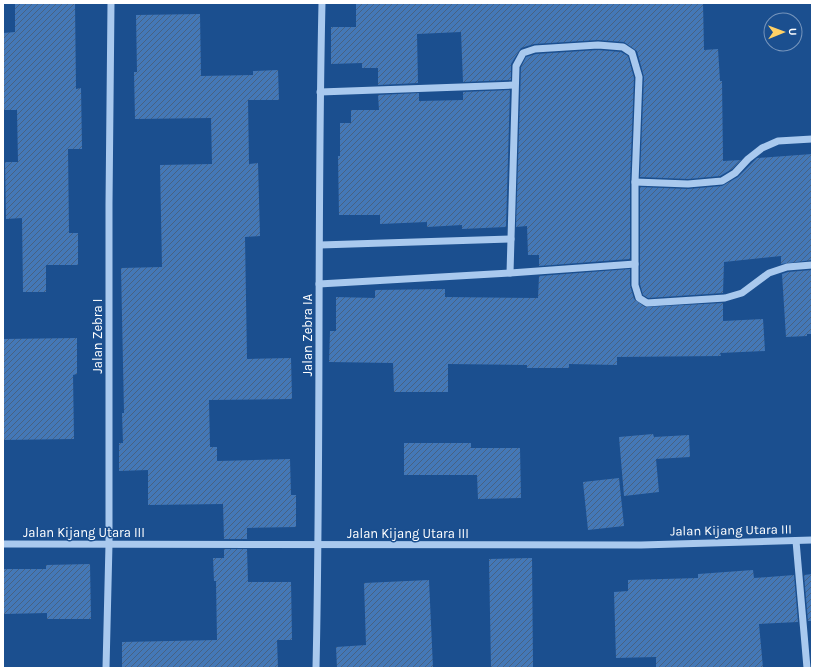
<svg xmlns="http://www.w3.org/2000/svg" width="815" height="671" viewBox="0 0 815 671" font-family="Karla,sans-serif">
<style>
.building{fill:url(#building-hatch)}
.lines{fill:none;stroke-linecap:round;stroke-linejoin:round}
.minor{stroke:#a9c9ee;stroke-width:7}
.labels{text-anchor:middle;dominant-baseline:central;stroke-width:3;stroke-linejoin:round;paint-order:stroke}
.street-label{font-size:13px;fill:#fff;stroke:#1b4f8f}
</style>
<defs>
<pattern id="building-hatch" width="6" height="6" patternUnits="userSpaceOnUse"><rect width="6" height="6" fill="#4478b7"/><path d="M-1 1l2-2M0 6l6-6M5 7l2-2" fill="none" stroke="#486282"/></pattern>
</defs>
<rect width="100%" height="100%" fill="#1b4f8f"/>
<g class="building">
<path d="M15,3H75L76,89L81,88L82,149H68L69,233H78V265H46V292H23L22,218L6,219L5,162H18L17,110H3V33L15,32Z"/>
<path d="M356,3H703L704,50L718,49L720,81H722L723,161L741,160L732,169L720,176L688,179L640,177L644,77L637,51L624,42L598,40L534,44L521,48L519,51L511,64V80L463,82L461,32L417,34L418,83L378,85V68H362V63L331,64V27H356Z"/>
<path d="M200,14L201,76L253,75V71L278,70L279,100H248L249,164L258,163L260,236L245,237L247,359L291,358L292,399L209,400L210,447H217V461L290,459L291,495H296V527L247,528V539H224L223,504L148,505V470L119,471V443H123L122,413H124L121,268L162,267L160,165L212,164L211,118L135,119L134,72H137L136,15Z"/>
<path d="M598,50L621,52L628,56L634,78L630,182V259L539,266V255H528L527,226L516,227L521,67L526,57L536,54Z"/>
<path d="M510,90L506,227L462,229V225L427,227V222L380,224V215H339L338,156H340V123H351V110H379L378,95L419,93V101L463,100V92Z"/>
<path d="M812,154V260L781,264V256L724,262L723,293L648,298L643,295L640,284V187L688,189L722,186L738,177L757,158Z"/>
<path d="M630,269V285L634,299L645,307L723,303V321L763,319L765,351L720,353L721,356L617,357V365L569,364V368H527V365L448,364V392H394L393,363L329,362L330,331H336V297L375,298V290L445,289V297L538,298L539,276Z"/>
<path d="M812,270V334H807V336L786,337L782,274L788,272Z"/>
<path d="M77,338V374L73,375L74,439L3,440V339Z"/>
<path d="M653,434L654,437L689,435L690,457L656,459L659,492L624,496L619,437Z"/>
<path d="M404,443H471V448H520L521,498L478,499L477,475H404Z"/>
<path d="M619,478L624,526L588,530L583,482Z"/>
<path d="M224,549H247L248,582H291L292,640H277L278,668H122V642L217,640L216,581H214L213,558H224Z"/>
<path d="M532,558L533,668H491L489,559Z"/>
<path d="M90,564L91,619H47V613L4,614L3,569H46V565Z"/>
<path d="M753,570L754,578L794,575L798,622L759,624L763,668H656V657L616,658L614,592L628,591V580L698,578V574Z"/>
<path d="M812,574V621H808L804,575Z"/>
<path d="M429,580L433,668H337L336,647L366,645L364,583Z"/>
</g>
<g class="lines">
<g class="minor">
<path d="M320,92L514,85"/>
<path d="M635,182L688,184L722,181L735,173L748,159L762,148L778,141L812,139"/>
<path d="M320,245L511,239"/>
<path d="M510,273L516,66L523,53L535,49L598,45L623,47L632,53L639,77L635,182V285L639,298L647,303L725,298L742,293L769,273L787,267L812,265"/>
<path d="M319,284L510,273L635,264"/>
<path d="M796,541L807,668"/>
<path d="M3,544L641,545L812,540"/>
<path d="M106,668L109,544V204L111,3"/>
<path d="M316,668C321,446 317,225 322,3"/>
</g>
</g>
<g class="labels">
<g class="street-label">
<text transform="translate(307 335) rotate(-90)">Jalan Zebra IA</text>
<text transform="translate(97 336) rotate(-90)">Jalan Zebra I</text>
<text transform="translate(731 530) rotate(-1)">Jalan Kijang Utara III</text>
<text x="84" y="532">Jalan Kijang Utara III</text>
<text x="408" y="533">Jalan Kijang Utara III</text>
</g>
</g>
<rect width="815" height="671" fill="none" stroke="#ffffff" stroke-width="8"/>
<g transform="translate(783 32) rotate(89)"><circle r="19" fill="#1b4f8f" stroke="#7695bc"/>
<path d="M0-3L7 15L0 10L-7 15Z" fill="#ffd166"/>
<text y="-6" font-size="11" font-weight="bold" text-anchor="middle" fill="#ffffff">U</text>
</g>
</svg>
